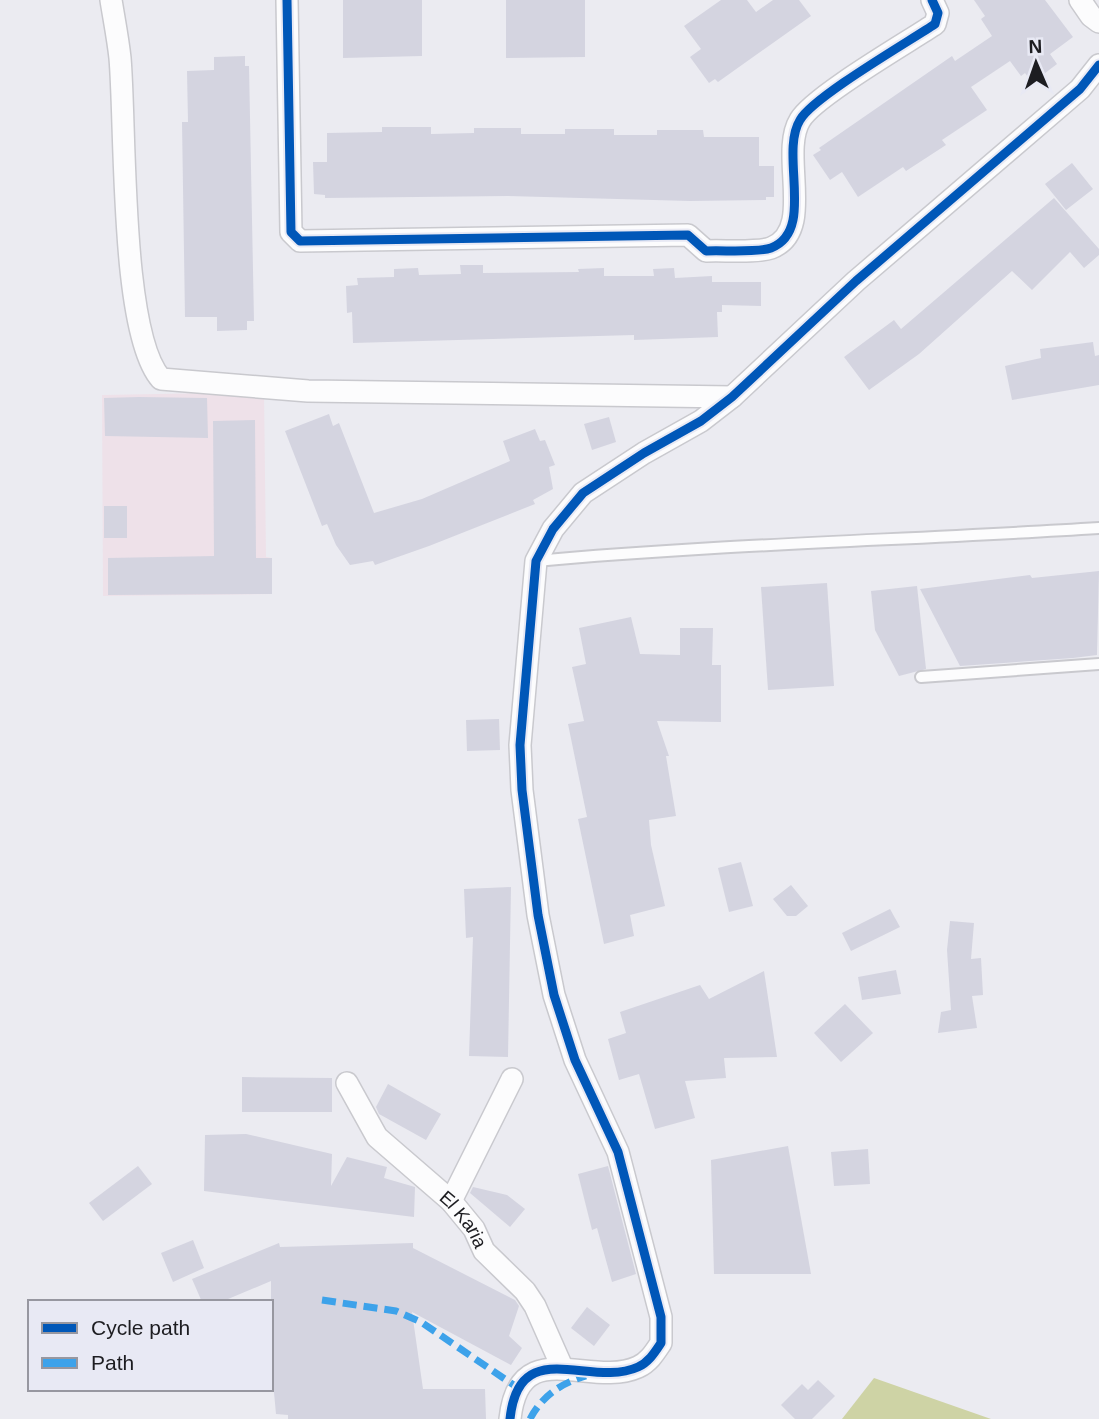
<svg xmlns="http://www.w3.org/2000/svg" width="1099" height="1419" font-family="Helvetica,sans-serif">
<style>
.education{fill:#eee1e9}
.forest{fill:#ced3a5}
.building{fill:#d4d4e0}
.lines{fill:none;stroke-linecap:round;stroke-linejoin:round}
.service-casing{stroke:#c9c9ce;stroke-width:14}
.minor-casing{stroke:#c9c9ce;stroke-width:24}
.service{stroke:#fcfcfd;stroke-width:10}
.minor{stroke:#fcfcfd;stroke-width:21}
.quiet{stroke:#3da2ea;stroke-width:7;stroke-dasharray:14 7;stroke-linecap:butt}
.cycleway-casing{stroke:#e8e9f4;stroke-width:13}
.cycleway{stroke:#0057b8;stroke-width:9}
.labels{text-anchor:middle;stroke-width:5;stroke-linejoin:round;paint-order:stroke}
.street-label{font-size:19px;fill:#1d1d21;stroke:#e8e9f4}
</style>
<rect width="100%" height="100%" fill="#ebebf1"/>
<path class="education" d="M264,392L266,557L272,558V594L103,596L102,395Z"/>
<path class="forest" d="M874,1378L991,1419H842Z"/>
<g class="building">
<path d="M343,0H422V56L343,58Z"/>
<path d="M506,0H585V57L506,58Z"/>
<path d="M721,0H747L756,12L773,0H799L811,16L718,82L715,79L709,83L690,57L701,49L684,26Z"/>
<path d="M974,0H1045L1073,37L1050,54L1057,64L1032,83L1025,73L1021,76L1010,61L971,87L987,110L942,140L946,145L906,171L903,167L858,197L842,172L830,180L813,155L821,150L819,148L952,56L955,61L992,36L981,19L985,16Z"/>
<path d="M245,56V66H249L254,321H247V330L217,331V317H185L182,122H188L187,71L214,70V57Z"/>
<path d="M382,127H431V134L474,133V128H521V134H565V129H614V135H657V130H703L704,137H759V166H774V197H766V200L690,201L508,196L325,198V195L314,194L313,162H327V133L382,132Z"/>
<path d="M1072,163L1093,189L1066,210L1045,184Z"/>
<path d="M1054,198L1099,249V255L1084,268L1070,252L1032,290L1012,271L919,354L869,390L844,357L894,320L901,329Z"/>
<path d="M460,265H483V273L579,272L578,269L604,268V276H654L653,269L674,268L675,278L712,276V282H761V306L722,305V312H717L718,337L634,340V335L353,343L352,312L347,313L346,286L358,285L357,278L394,277V269L418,268L419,275L461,274Z"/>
<path d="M1093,342L1095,356L1099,355V385L1012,400L1005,366L1041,358L1040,349Z"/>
<path d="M139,397L207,398L208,438L105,436L104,398Z"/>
<path d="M329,414L333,426L339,423L374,513L422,499L510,461L503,441L535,429L540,441L545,440L555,465L549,467L553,489L533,500L535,504L429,546L375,565L373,561L350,565L336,545L327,524L322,526L285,431Z"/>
<path d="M609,417L616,442L592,450L584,424Z"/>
<path d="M255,420L256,558H272V594L108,595V558L214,556L213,421Z"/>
<rect x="104" y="506" width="23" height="32"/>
<path d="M1099,571L1097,655L1073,658L960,666L920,589L1030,575L1032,578Z"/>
<path d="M827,583L834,686L768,690L761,587Z"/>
<path d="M917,586L926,669L899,676L875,630L871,591Z"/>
<path d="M631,617L640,654L680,655V628H713L712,665H721V722L657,721L669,756H666L676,816L649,820L651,845L665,906L630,915L634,936L604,944L578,819L587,817L568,724L584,721L572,667L586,664L579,628Z"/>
<path d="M499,719L500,750L467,751L466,720Z"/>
<path d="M741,862L753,906L729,912L718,868Z"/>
<path d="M791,885L808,906L796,916H787L773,899Z"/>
<path d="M511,887L508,1057L469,1056L473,937L466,938L464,889Z"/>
<path d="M890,909L900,927L851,951L842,933Z"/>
<path d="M950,921L974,923L971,959L981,958L983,995L972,996L977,1028L938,1033L941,1012L951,1010L947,950Z"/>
<path d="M896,970L901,994L862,1000L858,977Z"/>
<path d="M764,971L777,1057L724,1058L726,1078L685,1081L695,1118L655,1129L639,1074L619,1080L608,1039L626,1033L620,1012L700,985L709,999Z"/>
<path d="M845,1004L873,1033L841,1062L814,1033Z"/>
<path d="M242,1077L332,1078V1112H242Z"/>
<path d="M388,1084L441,1114L426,1140L379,1114L376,1107Z"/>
<path d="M246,1134L332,1154L331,1186L347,1157L387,1167L384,1178L415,1187L414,1217L204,1191L205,1135Z"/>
<path d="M788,1146L811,1274H714L711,1160Z"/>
<path d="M868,1149L870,1184L834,1186L831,1152Z"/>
<path d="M138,1166L152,1184L103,1221L89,1203Z"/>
<path d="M608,1166L636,1274L612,1282L597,1228L592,1230L578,1174Z"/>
<path d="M473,1187L507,1195L525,1209L510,1227L470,1193Z"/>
<path d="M193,1240L204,1268L173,1282L161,1253Z"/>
<path d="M279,1243L280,1247L413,1243V1248L515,1300L519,1306L509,1336L522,1348L511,1365L412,1312L423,1389H485L486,1419H288V1415L276,1414L271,1360V1281L221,1302H202L192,1279Z"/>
<path d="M587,1307L610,1325L594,1346L571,1328Z"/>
<path d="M818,1380L835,1396L812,1419H795L781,1405L802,1384L808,1390Z"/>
</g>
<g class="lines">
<defs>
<g id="service">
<path d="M536,561C723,544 911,540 1099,528"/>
<path d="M921,677L1099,664"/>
</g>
<g id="minor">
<path d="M111,0C114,19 118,39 120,58C126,127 120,333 161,379L308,391L732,397"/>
<path d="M287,0L291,232L300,241L688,235L706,251C722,250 757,253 771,248C816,231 779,154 800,120C813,97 908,42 935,24L938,13L932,0"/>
<path d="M1080,0L1091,16L1099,22"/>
<path id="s1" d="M347,1083L377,1137L451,1201L474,1229L484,1251L525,1291L535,1306L562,1367"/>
<path d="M451,1201L512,1079"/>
<path d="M510,1419C519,1333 590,1389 638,1367C649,1362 655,1352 661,1343V1317L618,1152L575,1060L554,995L538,915L522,790L520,745L536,561L553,529L583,493L644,453L701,421L732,397L856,281L1080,89L1099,65"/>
</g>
</defs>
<use href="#service" class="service-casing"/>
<use href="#minor" class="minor-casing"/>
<use href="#service" class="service"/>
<use href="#minor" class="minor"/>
<g class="quiet">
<path d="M322,1300L396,1311L421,1322L518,1388"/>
<path d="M530,1419C542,1396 561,1383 586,1376"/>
</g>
<defs>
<g id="cycleway">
<path d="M287,0L291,232L300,241L688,235L706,251C722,250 757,253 771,248C816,231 779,154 800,120C813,97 908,42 935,24L938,13L932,0"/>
<path d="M510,1419C519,1333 590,1389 638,1367C649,1362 655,1352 661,1343V1317L618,1152L575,1060L554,995L538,915L522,790L520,745L536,561L553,529L583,493L644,453L701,421L732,397L856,281L1080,89L1099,65"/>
</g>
</defs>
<use href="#cycleway" class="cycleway-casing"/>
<use href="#cycleway" class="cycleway"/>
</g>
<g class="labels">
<g class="street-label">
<text dy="7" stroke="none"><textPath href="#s1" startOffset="182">El Karia</textPath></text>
</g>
</g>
<rect x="28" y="1300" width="245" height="91" fill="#e8e9f4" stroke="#9797a0" stroke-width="2"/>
<rect x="42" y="1323" width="35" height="10" fill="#0057b8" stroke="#9797a0" stroke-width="2"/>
<text x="91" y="1335" font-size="21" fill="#1d1d21">Cycle path</text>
<rect x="42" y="1358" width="35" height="10" fill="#3da2ea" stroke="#9797a0" stroke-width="2"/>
<text x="91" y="1370" font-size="21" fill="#1d1d21">Path</text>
<g transform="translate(1036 63) rotate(358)" stroke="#e8e9f4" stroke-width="5" paint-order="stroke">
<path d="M0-5L12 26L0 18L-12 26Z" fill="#1d1d21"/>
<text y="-10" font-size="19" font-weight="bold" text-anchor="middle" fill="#1d1d21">N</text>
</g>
</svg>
